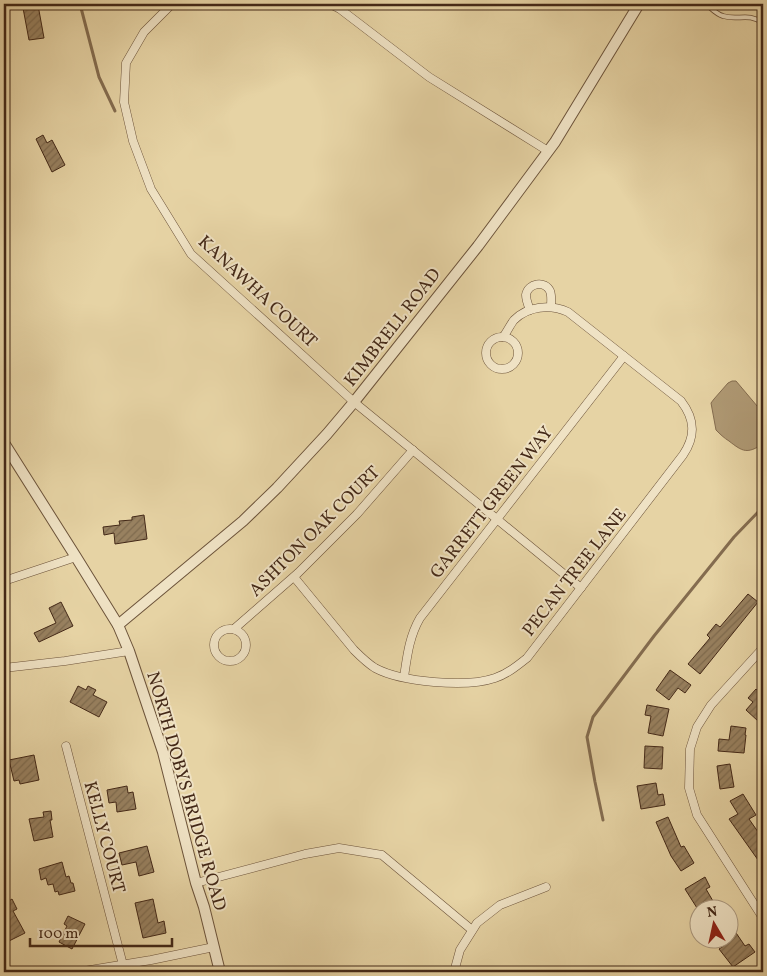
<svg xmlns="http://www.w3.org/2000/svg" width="767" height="976" font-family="Vollkorn,serif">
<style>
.water{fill:#af9974;stroke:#846c4f}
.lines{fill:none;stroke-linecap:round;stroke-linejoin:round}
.stream{stroke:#846c4f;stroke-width:3}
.building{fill:url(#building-hatch);stroke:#432817}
.service-casing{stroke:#6c533a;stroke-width:5.5}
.minor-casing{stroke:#6c533a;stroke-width:9}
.tertiary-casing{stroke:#6c533a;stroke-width:12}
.service{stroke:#efe2c4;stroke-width:4}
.minor{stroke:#efe2c4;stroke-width:8}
.tertiary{stroke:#efe2c4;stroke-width:10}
.labels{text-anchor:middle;stroke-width:4;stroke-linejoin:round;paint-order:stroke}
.street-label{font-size:18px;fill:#432817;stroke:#efe2c4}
</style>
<defs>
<pattern id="building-hatch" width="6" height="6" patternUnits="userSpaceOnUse" patternTransform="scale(1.25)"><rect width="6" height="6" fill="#988160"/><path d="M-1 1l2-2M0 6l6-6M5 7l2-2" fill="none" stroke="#7e6a4e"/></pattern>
</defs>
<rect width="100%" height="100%" fill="#e6d3a4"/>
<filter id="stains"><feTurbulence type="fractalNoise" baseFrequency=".004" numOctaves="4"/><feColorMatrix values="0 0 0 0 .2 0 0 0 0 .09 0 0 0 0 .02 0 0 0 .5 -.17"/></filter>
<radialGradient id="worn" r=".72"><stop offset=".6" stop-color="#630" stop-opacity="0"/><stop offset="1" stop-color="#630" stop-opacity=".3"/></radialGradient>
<path class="water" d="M732,381H736L763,413V444C747,454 743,452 729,441C724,438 720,434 716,430L711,403L714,399L728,383Z"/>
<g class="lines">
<g class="stream">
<path d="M80,4L99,77L115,111"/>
<path d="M603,820L595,782L587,737L593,717L654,636L734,537L763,507"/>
</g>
</g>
<g class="building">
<path d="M38,5L44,38L29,40L23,8Z"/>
<path d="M43,135L47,143L52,140L65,165L52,172L36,139Z"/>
<path d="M144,515L147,539L115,544L114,533L104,535L103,527L120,525L119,521L132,520V517Z"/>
<path d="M748,594L758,602L700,674L688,664L710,638L707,635L716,624L720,627Z"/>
<path d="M61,602L73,626L39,642L34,633L56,623L49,608Z"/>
<path d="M670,670L691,685L685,693L678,688L669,700L656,690Z"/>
<path d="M78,686L86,690L88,686L96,690L93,695L107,702L99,717L70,702Z"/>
<path d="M756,689L763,695V715L758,721L746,710L753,702L748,698Z"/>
<path d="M647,705L669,709L663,736L648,733L651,716L645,715Z"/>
<path d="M731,726L746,728L745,735H746L744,753L718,751L719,739L729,740Z"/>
<path d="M645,746L663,747L662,769L644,768Z"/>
<path d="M34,755L39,780L20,784L19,780L14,781L9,760Z"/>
<path d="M730,764L734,787L720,789L717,766Z"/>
<path d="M656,783L658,795L663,794L665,805L641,809L637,786Z"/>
<path d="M127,786L128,793L133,792L136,809L117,812L116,802L109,803L107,790Z"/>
<path d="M743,794L756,815L749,819L763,839V867L729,819L738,814L730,801Z"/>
<path d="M51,811L52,820H50L53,837L34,841L29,819L44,817L43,812Z"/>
<path d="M668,817L681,847L684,846L694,863L681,871L671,856L656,822Z"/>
<path d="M147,846L154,872L139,876L136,862L122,865L119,853Z"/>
<path d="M62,862L66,877L69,876L71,883H73L75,891L59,895L58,891L55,892L53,884L48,885L46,878L41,880L39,869Z"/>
<path d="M705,877L710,887L706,889L717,908H697L685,889Z"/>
<path d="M12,899L17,909L13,911L25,933L7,942L4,935V904Z"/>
<path d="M153,899L158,923L164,921L166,933L143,938L135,903Z"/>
<path d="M68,916L85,924L72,949L59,942L67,926L64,924Z"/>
<path d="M730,924L745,946L749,944L755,952L733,967L719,949L730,942Z"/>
</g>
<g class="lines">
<defs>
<path id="service" d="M706,4C711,8 716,14 723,16C738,21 748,12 763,23"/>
<g id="minor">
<path d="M172,4L144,32L126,63L124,102L133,141L151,189L191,254L354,402L581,588"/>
<path d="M330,4L340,9L429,77L548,151"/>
<path d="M530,310C528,305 526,300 526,295C528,283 545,280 550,291C552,296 551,302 551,307"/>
<circle cx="502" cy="353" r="16"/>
<path d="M294,577L354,650C361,657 367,663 375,668C401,682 466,688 495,678C507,674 517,666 527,658L683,455C696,436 695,419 681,401L568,312C550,304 528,306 514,320C510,325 507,332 503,337"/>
<path d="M4,581L76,557"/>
<path d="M234,629L298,573L357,514L413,450"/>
<circle cx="230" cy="645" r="16"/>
<path d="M763,648L711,705L697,727L690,749L689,788L697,815L763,918"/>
<path d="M4,668L65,661L129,651"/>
<path d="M404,677C407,657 409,637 420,618L624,356"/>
<path d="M66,746L123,965"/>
<path d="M196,883L305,854L339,848L382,855L472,930"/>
<path d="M78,972L151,960L214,947"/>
<path d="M454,972L460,950L477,923L500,905L546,887"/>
</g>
<g id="tertiary">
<path d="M4,443L76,557L118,625L129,651L163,752L196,883L204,907L220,972"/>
<path d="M118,625L243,521L277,488L327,434L354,402L478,246L555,142L639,4"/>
</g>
</defs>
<use href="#service" class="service-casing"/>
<use href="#minor" class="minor-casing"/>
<use href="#tertiary" class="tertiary-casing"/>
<use href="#service" class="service"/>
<use href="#minor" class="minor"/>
<use href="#tertiary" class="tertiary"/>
</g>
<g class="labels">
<g class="street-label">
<text transform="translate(258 291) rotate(43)" y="6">KANAWHA COURT</text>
<text transform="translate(392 327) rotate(-52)" y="6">KIMBRELL ROAD</text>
<text transform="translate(491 502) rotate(-52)" y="6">GARRETT GREEN WAY</text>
<text transform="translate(314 531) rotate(-45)" y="6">ASHTON OAK COURT</text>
<text transform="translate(574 572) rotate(-52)" y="6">PECAN TREE LANE</text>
<text transform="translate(187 791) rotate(74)" y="6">NORTH DOBYS BRIDGE ROAD</text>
<text transform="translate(105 837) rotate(75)" y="6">KELLY COURT</text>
</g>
</g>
<rect width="767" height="976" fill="none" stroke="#e6d3a4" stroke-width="20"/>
<rect x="5" y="5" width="757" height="966" fill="none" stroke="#432817" stroke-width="2.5"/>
<rect x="10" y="10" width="747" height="956" fill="none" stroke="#432817"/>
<g transform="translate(714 924) rotate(351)"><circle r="24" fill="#efe2c4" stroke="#aa987f"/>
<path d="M0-4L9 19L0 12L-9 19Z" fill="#8f2418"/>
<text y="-8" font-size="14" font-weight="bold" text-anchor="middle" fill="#432817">N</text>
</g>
<path d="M30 938v8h142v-8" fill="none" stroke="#432817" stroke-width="2.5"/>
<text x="38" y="938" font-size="15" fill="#432817" stroke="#efe2c4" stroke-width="4" paint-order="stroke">100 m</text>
<rect width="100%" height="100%" filter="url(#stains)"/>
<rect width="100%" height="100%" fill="url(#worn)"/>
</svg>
